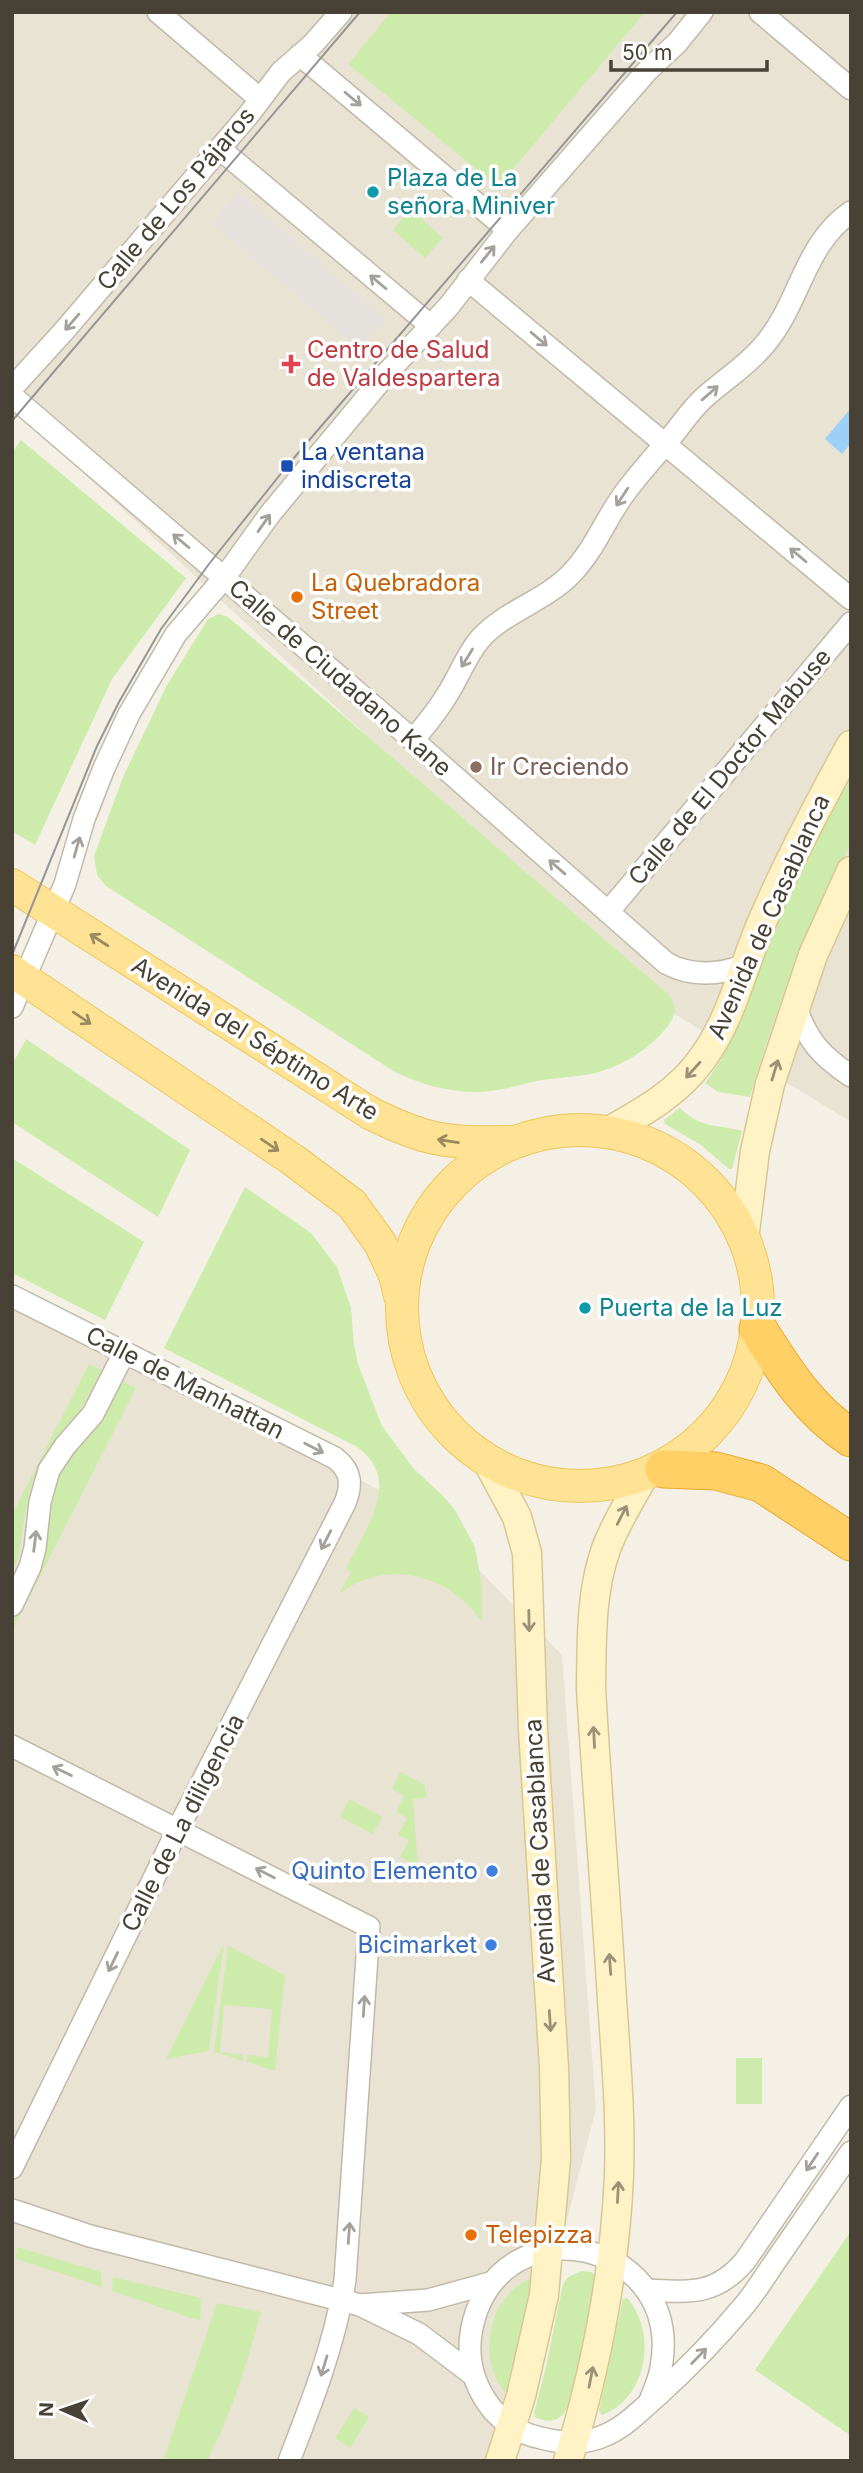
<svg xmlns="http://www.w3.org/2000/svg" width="863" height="2473" font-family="Inter,sans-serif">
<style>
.residential{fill:#e9e3d4}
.green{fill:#cdecab}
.parking{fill:#e5e2de}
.water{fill:#9dd0f6}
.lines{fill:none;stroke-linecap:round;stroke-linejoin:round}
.street-casing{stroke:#c1b9a8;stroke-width:24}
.secondary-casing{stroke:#d8c792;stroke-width:31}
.primary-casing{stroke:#edc55b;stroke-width:34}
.highway-casing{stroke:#eaa82a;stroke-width:39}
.street{stroke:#fff;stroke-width:21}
.secondary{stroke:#fff2c5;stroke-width:28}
.primary{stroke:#ffe394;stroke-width:32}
.highway{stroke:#ffd066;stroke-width:37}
.tram{stroke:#969696;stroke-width:2}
.oneway{stroke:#a4a09a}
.oneway2{stroke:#9a8a60}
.oneway3{stroke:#9a9176}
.culture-dot{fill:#0f9aa8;stroke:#fff;stroke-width:2.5}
.health-dot{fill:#e0444e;stroke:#fff;stroke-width:2.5}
.transit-dot{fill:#1a4fb4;stroke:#fff;stroke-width:2.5}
.food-dot{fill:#e8710a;stroke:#fff;stroke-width:2.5}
.education-dot{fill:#8d6e63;stroke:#fff;stroke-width:2.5}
.shop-dot{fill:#3f7fe0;stroke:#fff;stroke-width:2.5}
.labels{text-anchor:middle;stroke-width:7;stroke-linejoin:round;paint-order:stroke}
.culture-label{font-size:24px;fill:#0d838f;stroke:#fff;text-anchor:start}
.street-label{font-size:24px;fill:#484135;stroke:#fff}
.health-label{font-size:24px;fill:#be3a42;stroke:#fff;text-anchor:start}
.transit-label{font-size:24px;fill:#164399;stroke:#fff;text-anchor:start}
.food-label{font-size:24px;fill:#c56008;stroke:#fff;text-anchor:start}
.education-label{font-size:24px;fill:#785e54;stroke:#fff;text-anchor:start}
.shop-label{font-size:24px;fill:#366cbe;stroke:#fff;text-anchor:end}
</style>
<rect width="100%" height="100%" fill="#f4f0e6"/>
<g class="residential">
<path d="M12,12H851V1122L650,999L12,406Z"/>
<path d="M12,1291L425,1515L562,1655L596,2109L504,2461H12Z"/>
</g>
<g class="green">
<path d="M391,12H645L498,187L348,64Z"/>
<path d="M410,209L443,238L425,258L393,230Z"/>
<path d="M21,440L186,578L112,679L35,845L12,831V453Z"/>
<path d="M219,614L228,617L668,994C678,1006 676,1015 667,1027C647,1052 616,1070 585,1075C571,1077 556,1078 542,1080C521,1084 500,1092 478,1092C449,1092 422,1085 395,1072L106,886L97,875L94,856L123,777L167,685L208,619Z"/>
<path d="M851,779V843L826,893L795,963L767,1040L750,1097L718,1092L705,1083C738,1040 751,988 772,938C794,883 821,830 851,779Z"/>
<path d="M26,1039L190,1150L158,1217L12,1122V1065Z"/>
<path d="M680,1108C701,1129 717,1124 742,1131L732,1169H729L701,1145L665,1124L664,1120Z"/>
<path d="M12,1158L144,1242L105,1320L12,1273Z"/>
<path d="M245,1187L311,1233L337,1267L351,1308L354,1345L358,1364L382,1426L413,1468L443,1496L455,1510L475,1547L482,1586V1622C450,1575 387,1557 339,1594L351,1572L346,1568C365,1529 404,1481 357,1447L164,1348Z"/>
<path d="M89,1364L102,1370C95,1383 89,1396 81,1408C65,1431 46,1448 35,1475C22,1507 25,1543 12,1575V1515Z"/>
<path d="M122,1381L136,1388L12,1631C12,1613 30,1595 36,1578C47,1546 45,1511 58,1479C67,1459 82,1444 96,1427C107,1413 114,1397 122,1381Z"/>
<path d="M400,1772L425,1785L426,1798L413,1799L418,1866L400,1857L409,1840L398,1835L407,1818L396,1812L404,1796L392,1789Z"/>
<path d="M349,1799L382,1817L373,1834L340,1817Z"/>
<path d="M224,1943L209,2051L166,2059Z"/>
<path d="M228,1946L285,1975L275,2071L247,2062V2055L268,2057L272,2009L224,2005L220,2052L243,2055V2061L214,2052Z"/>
<rect x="736" y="2058" width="26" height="46"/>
<path d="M851,2231V2436L755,2370Z"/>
<path d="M17,2247L101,2272L102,2287L16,2259Z"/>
<path d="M582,2271L591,2272L595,2275C592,2300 577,2397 564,2413C556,2423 545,2422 535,2417L534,2414L546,2367L563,2284L568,2277Z"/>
<path d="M113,2277L201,2298L200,2321L112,2291Z"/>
<path d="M529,2279L531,2281L524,2324L508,2390L504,2391C477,2358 488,2297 529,2279Z"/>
<path d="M627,2298C658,2333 647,2398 602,2415L599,2411L623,2299Z"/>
<path d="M217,2303L261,2312C247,2363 232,2413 207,2461H163Z"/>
<path d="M354,2408L369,2417L350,2448L335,2438Z"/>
</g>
<path class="parking" d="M238,192L386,319L359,349L212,223Z"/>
<path class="water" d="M851,408V443L842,454L825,439Z"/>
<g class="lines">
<defs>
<g id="street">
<path d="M158,12L260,99"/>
<path d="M760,12L851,89"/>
<path d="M300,55L508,230"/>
<path d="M220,149L431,326"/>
<path d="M468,280L851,599"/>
<path d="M12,388L64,331L250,113L281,72L313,44L341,12"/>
<path d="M12,396L413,740L666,963C691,977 720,975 745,965"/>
<path d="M413,740C424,727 436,713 445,698C458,679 465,657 480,639C505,611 545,601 571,574C597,547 607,514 630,486C643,469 657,454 671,437C682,424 692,408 705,397C725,379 748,365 765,344C800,303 804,244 851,212"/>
<path d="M608,912L851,623"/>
<path d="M12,1007L65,884L84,819L104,768L129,714L176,634L224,578L270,514L387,373L449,306L508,230L647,71L677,43L702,12"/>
<path d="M796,1008C808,1041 821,1056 851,1076"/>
<path d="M12,1296L335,1458C352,1471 352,1485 345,1503L178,1829L12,2168"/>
<path d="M12,1605L30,1567L35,1548L40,1502L49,1470L65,1446L93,1414L124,1353"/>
<path d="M12,1746L369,1927L345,2280C335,2343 312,2402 289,2461"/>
<path d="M12,2210L90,2236L360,2305L419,2334L472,2374"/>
<path d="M648,2290C689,2292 715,2296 745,2261L851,2106"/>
<path d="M360,2305L428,2300L490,2283"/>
<path d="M649,2403C654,2391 659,2380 661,2368C684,2245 517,2204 477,2310C464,2346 469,2380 492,2409C506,2425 521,2434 541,2438C564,2444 586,2445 608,2434C627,2425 642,2409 658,2395C688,2368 716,2339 742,2308C756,2292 767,2273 779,2256C803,2221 827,2187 851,2152"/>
</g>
<g id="secondary">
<path d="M609,1131C643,1112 679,1092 702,1059C732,1019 742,968 762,922C788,861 819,803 851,745"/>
<path d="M744,1239L755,1151L770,1084L813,955L851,871"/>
<path d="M486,1459L517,1517L527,1553L533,1729L554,2068L556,2159L544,2295L521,2396L500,2461"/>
<path d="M568,2461C596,2368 615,2272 619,2175C621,2117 616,2058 612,2000C606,1896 597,1792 591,1688C592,1642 590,1594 606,1549C615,1524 630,1501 643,1477"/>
</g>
<g id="primary">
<path d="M12,885L370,1113C424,1140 447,1144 508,1142"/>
<path d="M12,971L293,1160L352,1204L380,1243L395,1275L400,1296"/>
<circle cx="580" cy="1308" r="178"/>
</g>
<g id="highway">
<path d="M758,1329C785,1372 808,1409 851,1438"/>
<path d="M664,1469L716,1471L761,1483L851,1542"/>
</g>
</defs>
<use href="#street" class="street-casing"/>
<use href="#secondary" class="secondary-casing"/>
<use href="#primary" class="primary-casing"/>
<use href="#highway" class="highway-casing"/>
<use href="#street" class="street"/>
<use href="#secondary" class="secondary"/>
<use href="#primary" class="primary"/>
<use href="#highway" class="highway"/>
<g class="tram">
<path d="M12,421L360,12"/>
<path d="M12,955L97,746L119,702L161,629L209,564L287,466L677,12"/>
</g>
</g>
<defs><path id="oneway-shaft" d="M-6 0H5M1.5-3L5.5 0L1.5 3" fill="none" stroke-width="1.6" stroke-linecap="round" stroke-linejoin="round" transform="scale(1.75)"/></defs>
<g class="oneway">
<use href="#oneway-shaft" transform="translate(353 99) rotate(40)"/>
<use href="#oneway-shaft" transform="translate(488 254) rotate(-51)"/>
<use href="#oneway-shaft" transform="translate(378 282) rotate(-140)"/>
<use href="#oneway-shaft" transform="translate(72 322) rotate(131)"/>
<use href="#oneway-shaft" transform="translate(539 339) rotate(40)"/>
<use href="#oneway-shaft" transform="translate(710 393) rotate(-41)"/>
<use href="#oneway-shaft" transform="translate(622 497) rotate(123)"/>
<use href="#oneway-shaft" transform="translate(264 523) rotate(-55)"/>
<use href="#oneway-shaft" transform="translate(181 541) rotate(-140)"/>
<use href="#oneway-shaft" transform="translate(798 555) rotate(-140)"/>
<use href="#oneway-shaft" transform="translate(467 658) rotate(122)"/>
<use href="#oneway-shaft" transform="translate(77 847) rotate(-74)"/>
<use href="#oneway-shaft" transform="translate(557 867) rotate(-139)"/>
<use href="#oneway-shaft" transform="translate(314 1448) rotate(27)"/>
<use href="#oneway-shaft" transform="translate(326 1540) rotate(117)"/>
<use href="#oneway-shaft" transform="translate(35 1541) rotate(-83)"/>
<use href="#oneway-shaft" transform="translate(62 1771) rotate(-154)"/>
<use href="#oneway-shaft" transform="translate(265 1873) rotate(-153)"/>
<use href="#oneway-shaft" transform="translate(113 1962) rotate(116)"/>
<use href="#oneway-shaft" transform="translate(364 2006) rotate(-86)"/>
<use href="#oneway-shaft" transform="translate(812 2162) rotate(124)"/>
<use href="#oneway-shaft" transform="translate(349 2233) rotate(-86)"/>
<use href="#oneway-shaft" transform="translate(699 2356) rotate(-46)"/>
<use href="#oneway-shaft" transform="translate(324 2366) rotate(107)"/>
</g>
<g class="oneway2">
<use href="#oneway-shaft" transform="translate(99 940) rotate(-147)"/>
<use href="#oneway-shaft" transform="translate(82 1018) rotate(34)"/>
<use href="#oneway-shaft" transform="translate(448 1141) rotate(-171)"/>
<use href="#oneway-shaft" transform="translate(270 1145) rotate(34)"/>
</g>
<g class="oneway3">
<use href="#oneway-shaft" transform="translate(693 1070) rotate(132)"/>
<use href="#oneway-shaft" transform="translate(775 1070) rotate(-73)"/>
<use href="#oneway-shaft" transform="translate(622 1515) rotate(-63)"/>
<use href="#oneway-shaft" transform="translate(529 1621) rotate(89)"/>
<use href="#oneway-shaft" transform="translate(594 1737) rotate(-93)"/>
<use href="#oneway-shaft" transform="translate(610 1964) rotate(-94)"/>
<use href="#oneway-shaft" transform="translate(550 2021) rotate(86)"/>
<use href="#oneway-shaft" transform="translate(618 2192) rotate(-87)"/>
<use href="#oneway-shaft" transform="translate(591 2377) rotate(-79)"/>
</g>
<g class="culture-dot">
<circle cx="373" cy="192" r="7"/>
<circle cx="585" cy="1308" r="7"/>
</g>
<path class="health-dot" d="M287.5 353.5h7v7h7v7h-7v7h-7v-7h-7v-7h7z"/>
<rect class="transit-dot" x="280" y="459" width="14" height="14" rx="3.5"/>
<g class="food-dot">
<circle cx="297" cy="597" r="7"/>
<circle cx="471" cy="2235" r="7"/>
</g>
<circle class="education-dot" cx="476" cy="767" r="7"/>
<g class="shop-dot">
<circle cx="492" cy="1871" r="7"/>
<circle cx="491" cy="1945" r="7"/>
</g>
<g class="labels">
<g class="culture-label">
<text x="387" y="186">Plaza de La<tspan x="387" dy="28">señora Miniver</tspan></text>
<text x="599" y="1316">Puerta de la Luz</text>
</g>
<g class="street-label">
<text transform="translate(176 199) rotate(-50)" y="8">Calle de Los Pájaros</text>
<text transform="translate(340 678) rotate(41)" y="8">Calle de Ciudadano Kane</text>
<text transform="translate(730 767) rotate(-50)" y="8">Calle de El Doctor Mabuse</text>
<text transform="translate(769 917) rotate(-66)" y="8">Avenida de Casablanca</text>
<text transform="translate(255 1039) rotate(32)" y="8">Avenida del Séptimo Arte</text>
<text transform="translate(185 1383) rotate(27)" y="8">Calle de Manhattan</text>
<text transform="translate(183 1823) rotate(-63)" y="8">Calle de La diligencia</text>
<text transform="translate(540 1851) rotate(-93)" y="8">Avenida de Casablanca</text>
</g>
<g class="health-label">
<text x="307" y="358">Centro de Salud<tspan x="307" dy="28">de Valdespartera</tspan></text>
</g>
<g class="transit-label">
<text x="301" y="460">La ventana<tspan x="301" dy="28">indiscreta</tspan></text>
</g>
<g class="food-label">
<text x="311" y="591">La Quebradora<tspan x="311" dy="28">Street</tspan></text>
<text x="485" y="2243">Telepizza</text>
</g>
<g class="education-label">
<text x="490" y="775">Ir Creciendo</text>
</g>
<g class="shop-label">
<text x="478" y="1879">Quinto Elemento</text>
<text x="477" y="1953">Bicimarket</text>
</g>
</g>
<rect width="863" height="2473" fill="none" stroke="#484135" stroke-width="28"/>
<g transform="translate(63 2410) rotate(272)" stroke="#ffffff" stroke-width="5" paint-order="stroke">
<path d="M0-5L12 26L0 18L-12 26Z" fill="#484135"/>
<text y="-10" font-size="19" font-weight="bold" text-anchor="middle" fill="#484135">N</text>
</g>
<path d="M611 60v10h156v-10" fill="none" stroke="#484135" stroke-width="3.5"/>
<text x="622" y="60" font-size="21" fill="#484135" stroke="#ffffff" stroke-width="5" paint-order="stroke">50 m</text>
</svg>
